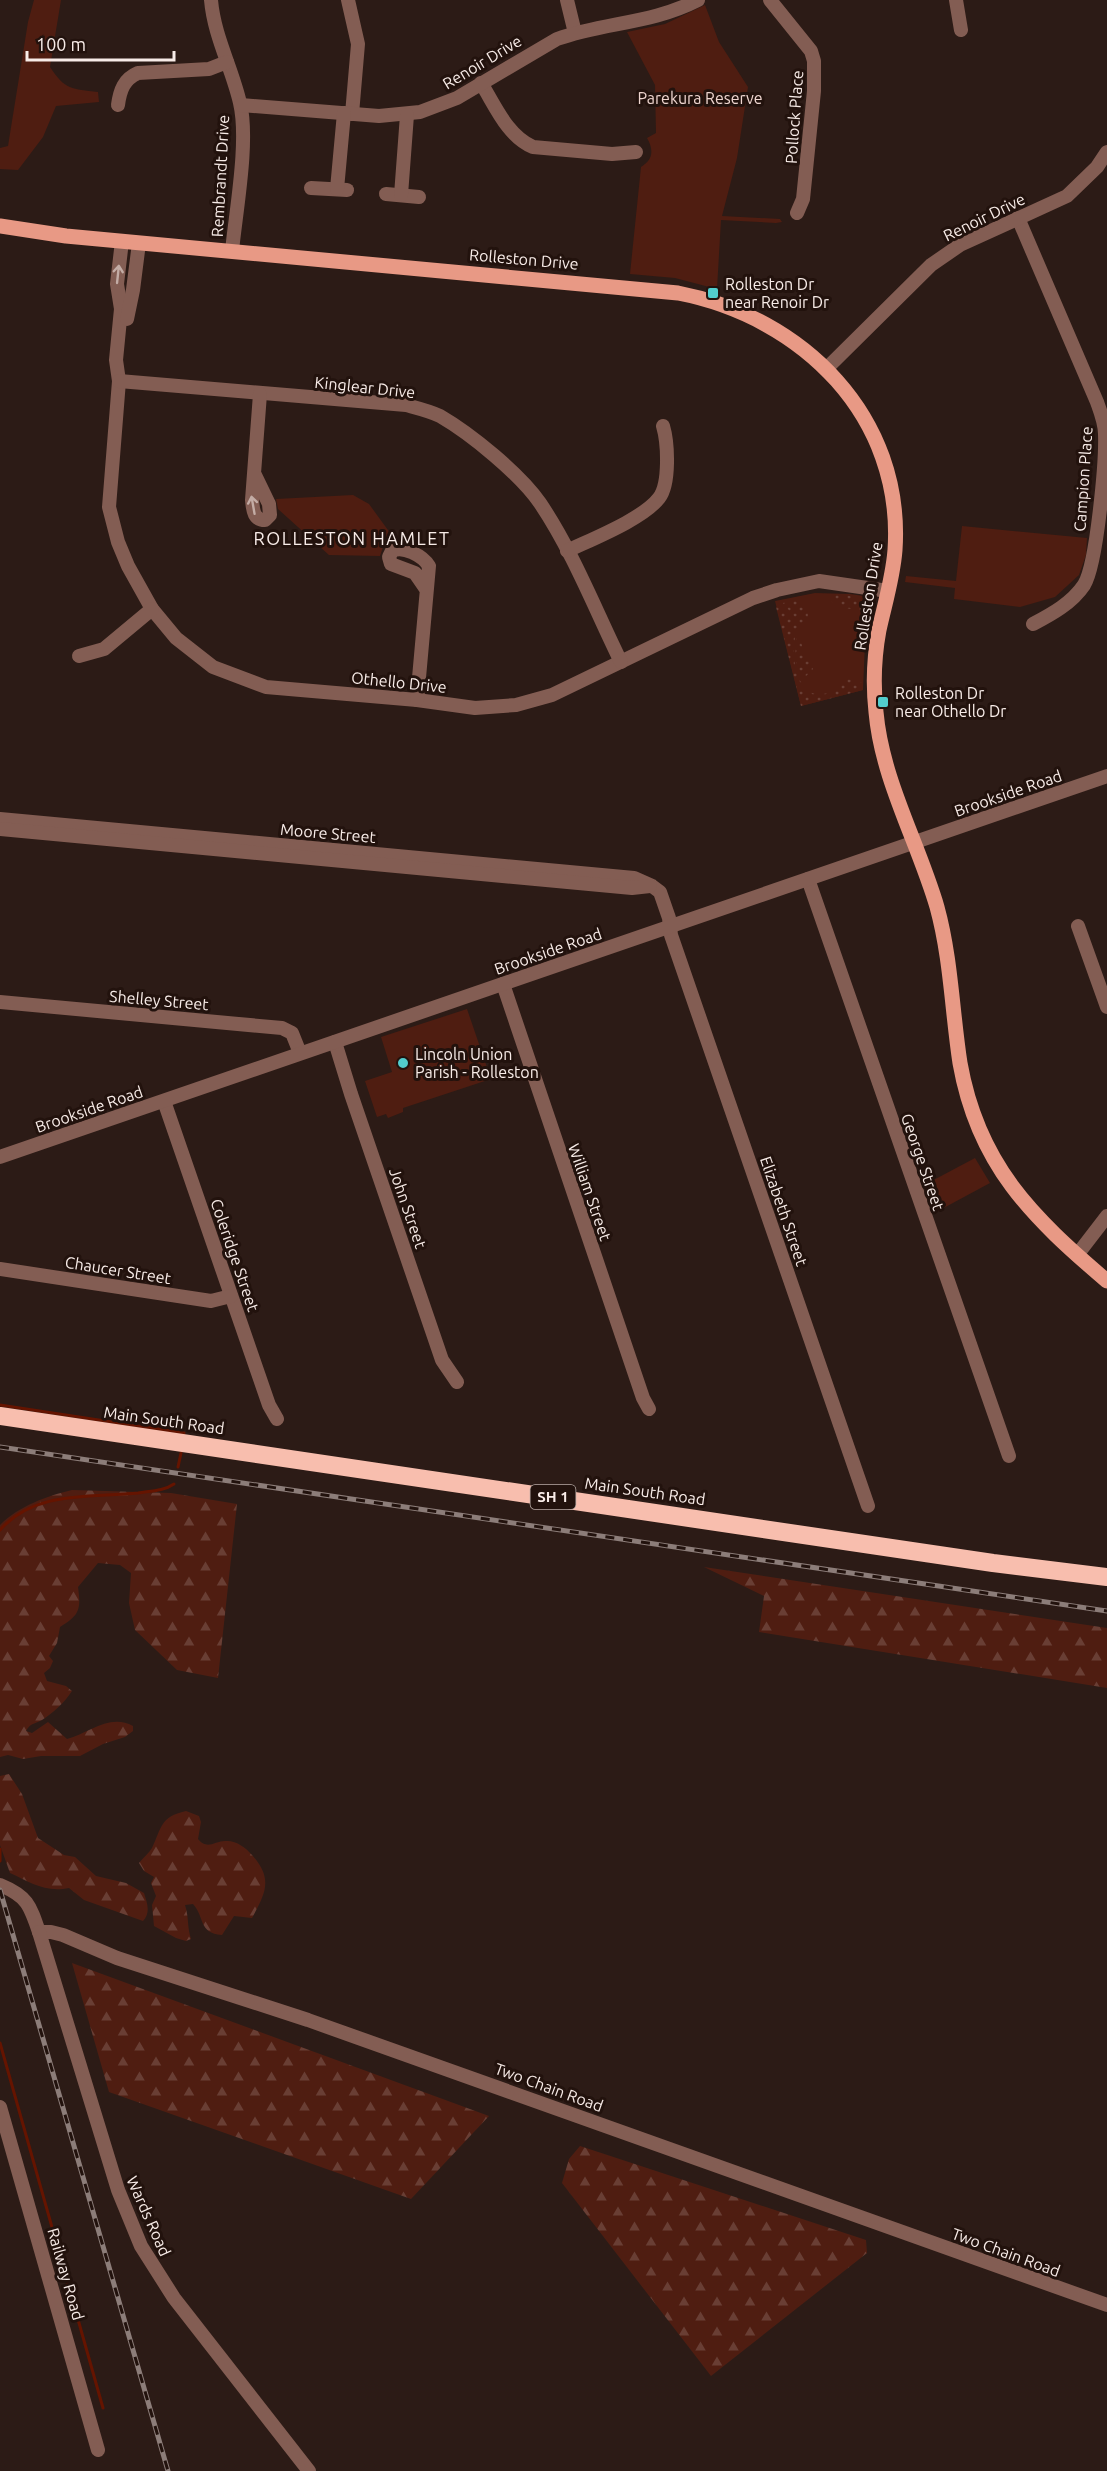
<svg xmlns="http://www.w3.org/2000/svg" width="1107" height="2471" font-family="Ubuntu,sans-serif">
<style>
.forest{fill:url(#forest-firs)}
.park{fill:#4f1d11}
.garden{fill:url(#garden-dots)}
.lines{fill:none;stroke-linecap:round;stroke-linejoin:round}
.stream{stroke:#651400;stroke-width:3}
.minor{stroke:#835d53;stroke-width:14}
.major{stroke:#e89985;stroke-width:15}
.highway{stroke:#f8beae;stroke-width:18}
.rail-casing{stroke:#8c7d79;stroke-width:5}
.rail{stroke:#22120d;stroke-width:3;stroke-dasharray:9;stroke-linecap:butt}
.oneway{stroke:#c3aca5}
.poi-dot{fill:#52cdcd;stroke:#22120d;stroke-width:2}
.labels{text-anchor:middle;stroke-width:6;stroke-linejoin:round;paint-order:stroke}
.shield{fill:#22120d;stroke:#b8aba6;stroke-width:1.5}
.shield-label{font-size:15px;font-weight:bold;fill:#f8ece8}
.street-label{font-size:16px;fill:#f8ece8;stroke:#22120d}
.park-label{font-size:16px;fill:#eed5cf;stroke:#22120d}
.poi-label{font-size:16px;fill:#f8ece8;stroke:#22120d;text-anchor:start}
.neighbourhood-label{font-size:18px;letter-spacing:1.5px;fill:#f8ece8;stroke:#22120d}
</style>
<defs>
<pattern id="forest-firs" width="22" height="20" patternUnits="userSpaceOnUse" patternTransform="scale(1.5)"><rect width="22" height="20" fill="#4f1d11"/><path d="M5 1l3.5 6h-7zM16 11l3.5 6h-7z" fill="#693e34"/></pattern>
<pattern id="garden-dots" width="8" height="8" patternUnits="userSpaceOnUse" patternTransform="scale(1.5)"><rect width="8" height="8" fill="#4f1d11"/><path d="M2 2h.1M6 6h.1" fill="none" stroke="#693e34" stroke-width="1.8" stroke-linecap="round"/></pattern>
</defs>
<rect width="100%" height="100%" fill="#2c1b16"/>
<g class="forest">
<path d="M72,1490L171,1493L237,1504L218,1678L177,1670L135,1630L129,1603L131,1573L120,1565L98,1563L78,1587C81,1609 80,1615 60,1627L57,1643L49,1656L53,1661L50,1668L44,1673L47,1681L66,1686L72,1691C65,1702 53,1713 42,1720C35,1724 30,1723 26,1731L32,1733L48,1722L67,1739C89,1733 110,1713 133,1726V1731L125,1737L103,1744L80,1756H41L23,1759L8,1755L0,1757V1525C19,1506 47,1496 72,1490Z"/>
<path d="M704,1567L1107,1628V1688L759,1632L764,1596Z"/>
<path d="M9,1774L22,1794L38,1838L64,1855L75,1857L96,1876L126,1883L144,1893C147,1903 151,1912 143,1921L84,1900L69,1888C45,1893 30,1882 10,1873L0,1845V1776Z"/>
<path d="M186,1811L199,1816L201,1822L198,1839C208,1851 215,1840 227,1841C237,1841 246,1848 252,1855C273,1879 266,1892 252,1918L234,1916L222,1935C198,1933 205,1917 193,1904L185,1905C189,1917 187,1927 191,1939L186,1941L176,1938L154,1926L152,1905L156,1896L151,1883L154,1877L144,1871L139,1863C143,1858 149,1853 152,1848C162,1827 160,1817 186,1811Z"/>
<path d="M72,1963L489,2116L411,2199L109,2092Z"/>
<path d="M580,2146L866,2240L867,2253L711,2376L562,2183L569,2159Z"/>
</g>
<g class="park">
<path d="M34,0H61L50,67C65,90 72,89 98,92L99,102L56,106L43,137L18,170L0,169V148L8,146L28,22Z"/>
<path d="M705,5L719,42L748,87L737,158L722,216L780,219L782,222L776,223L721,220L717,289L675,278L630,274L641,167C653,160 654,150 647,138L656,133L655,85L627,32L665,24Z"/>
<path d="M353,495L369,504L393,537L384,544L380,556L329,555L278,509L276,499Z"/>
<path d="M962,526L1087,538L1086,555L1079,575L1055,597L1020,607L954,599L955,588L905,582L906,576L956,581Z"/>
<path d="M815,593L850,594L871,597L874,605L865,642L863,690L801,706L775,601Z"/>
<path d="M467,1009L491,1079L403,1108V1112L388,1118L386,1114L377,1117L365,1081L392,1072L381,1037Z"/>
<path d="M975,1158L990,1183L938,1211L928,1183Z"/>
</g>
<g class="garden">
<path d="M843,594L869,602L870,604L863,624L860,622V611L837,606L828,598V595Z"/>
<path d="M794,600C808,604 812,616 803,627L783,603Z"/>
<path d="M781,605L791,614L798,625C785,663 803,723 848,679L863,683V690L801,706L776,607Z"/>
<path d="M797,635L800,639L804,652L811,658L809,662L813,669L804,678L800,677L795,657Z"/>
</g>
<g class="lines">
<g class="stream">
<path d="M0,1405L184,1433"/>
<path d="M178,1467L181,1453"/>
<path d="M0,1530C35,1490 91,1498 138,1493C150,1491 164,1491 174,1484"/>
<path d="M0,1849V1861"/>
<path d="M0,2043L103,2408"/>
</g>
<g class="minor">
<path d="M211,0C214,36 232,68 240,103C249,141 236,210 232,251"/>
<path d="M348,0L358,44L352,114"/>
<path d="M567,0L575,33"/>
<path d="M770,0L811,51L814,61V91L803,199L797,213"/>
<path d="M956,0L961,30"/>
<path d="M481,83C495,105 507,136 533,147L612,154L636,152"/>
<path d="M118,105C120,90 124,79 138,73L209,69L227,62"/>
<path d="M241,105L379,116L420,112L457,98L557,39C605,22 651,24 698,0"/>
<path d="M311,188L347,190"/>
<path d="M337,189L344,113"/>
<path d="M386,194L419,197"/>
<path d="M401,195L407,115"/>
<path d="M1018,218L1097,402C1101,413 1105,423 1105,434C1106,460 1097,564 1084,585C1072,603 1052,614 1033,624"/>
<path d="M122,241L117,284L121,309L116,360L119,381L109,507L118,542L128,566L152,609L176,638L213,667L266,687L417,700L475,708L516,705L552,695L753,598L777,590L819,581L888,591"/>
<path d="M127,319L133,290L139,243"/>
<path d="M827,368L931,265L960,245L1067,196L1097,167L1107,152"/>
<path d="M119,381L406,405C417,408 430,411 440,416C471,434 520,474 540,503C573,552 595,609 621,662"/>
<path d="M255,475L269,504L270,515L265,520C253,520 253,509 252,500L260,394"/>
<path d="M567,551C592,539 643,519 659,498C670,484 668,443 663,426"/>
<path d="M79,656L104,649L152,609"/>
<path d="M417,700L429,566C423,556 403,545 392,551L389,557L391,564L415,573L426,589"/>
<path d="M0,819L634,878L652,886L660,892L669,918L671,935L868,1506"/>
<path d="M0,829L632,888L650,886"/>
<path d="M808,879L1009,1456"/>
<path d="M1078,926L1107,1007"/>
<path d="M503,984L643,1398L649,1409"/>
<path d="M0,1002L282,1028L292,1033L300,1053"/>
<path d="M335,1042L351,1094L442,1360L457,1382"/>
<path d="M164,1101L269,1405L277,1419"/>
<path d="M0,1157L1107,776"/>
<path d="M1077,1255L1107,1216"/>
<path d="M0,1269L211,1301L231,1296"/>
<path d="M0,1885C27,1896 30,1905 39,1932H51L63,1935L117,1958L308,2020L1107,2305"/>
<path d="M39,1932L118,2190L141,2246L174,2298L309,2471"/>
<path d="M0,2107L98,2450"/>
</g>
<path class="major" d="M0,226L66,236L678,293C803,317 904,417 895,550C893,577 885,603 879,630C874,657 873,685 876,712C882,780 918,842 937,907C951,958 952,1011 960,1063C978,1165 1032,1217 1107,1281"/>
<path class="highway" d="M0,1416L993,1563L1107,1577"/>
<defs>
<g id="rail">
<path d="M0,1447L1107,1611"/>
<path d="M0,1890L168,2471"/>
</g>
</defs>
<use href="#rail" class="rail-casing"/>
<use href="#rail" class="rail"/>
</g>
<defs><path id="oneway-shaft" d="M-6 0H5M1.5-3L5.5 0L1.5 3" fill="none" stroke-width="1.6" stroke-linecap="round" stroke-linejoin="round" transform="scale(1.5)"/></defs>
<g class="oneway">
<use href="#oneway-shaft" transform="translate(118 274) rotate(-84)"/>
<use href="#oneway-shaft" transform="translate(253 505) rotate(-100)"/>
</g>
<g class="poi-dot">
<rect x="707" y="287" width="12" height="12" rx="3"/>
<rect x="877" y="696" width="12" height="12" rx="3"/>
<circle cx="403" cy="1063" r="6"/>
</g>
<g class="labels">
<rect class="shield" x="530.5" y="1485" width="45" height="24" rx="4.5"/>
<g class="shield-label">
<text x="553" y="1502">SH 1</text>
</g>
<g class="street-label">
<text transform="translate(482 62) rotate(-31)" y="6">Renoir Drive</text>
<text transform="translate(794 117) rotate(-86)" y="6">Pollock Place</text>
<text transform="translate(220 176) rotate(-87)" y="6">Rembrandt Drive</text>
<text transform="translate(984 217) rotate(-26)" y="6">Renoir Drive</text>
<text transform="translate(524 259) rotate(5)" y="6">Rolleston Drive</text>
<text transform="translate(365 387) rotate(6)" y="6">Kinglear Drive</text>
<text transform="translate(1083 479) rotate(-86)" y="6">Campion Place</text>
<text transform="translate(868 596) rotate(-81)" y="6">Rolleston Drive</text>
<text transform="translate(399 682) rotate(6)" y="6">Othello Drive</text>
<text transform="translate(1008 793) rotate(-19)" y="6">Brookside Road</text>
<text transform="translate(328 833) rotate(5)" y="6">Moore Street</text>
<text transform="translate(548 951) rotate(-19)" y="6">Brookside Road</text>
<text transform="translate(159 1000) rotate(5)" y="6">Shelley Street</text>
<text transform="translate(89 1109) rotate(-19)" y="6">Brookside Road</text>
<text transform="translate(923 1162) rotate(71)" y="6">George Street</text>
<text transform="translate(590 1192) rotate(71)" y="6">William Street</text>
<text transform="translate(408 1208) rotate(71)" y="6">John Street</text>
<text transform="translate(784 1211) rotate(71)" y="6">Elizabeth Street</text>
<text transform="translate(235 1255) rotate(71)" y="6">Coleridge Street</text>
<text transform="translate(118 1270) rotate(9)" y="6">Chaucer Street</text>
<text transform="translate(164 1420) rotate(8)" y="6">Main South Road</text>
<text transform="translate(645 1491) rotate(8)" y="6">Main South Road</text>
<text transform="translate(549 2087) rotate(20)" y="6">Two Chain Road</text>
<text transform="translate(149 2216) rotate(66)" y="6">Wards Road</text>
<text transform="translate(1006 2252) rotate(20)" y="6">Two Chain Road</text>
<text transform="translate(66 2274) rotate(74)" y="6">Railway Road</text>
</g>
<g class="park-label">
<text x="700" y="104">Parekura Reserve</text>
</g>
<g class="poi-label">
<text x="725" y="290">Rolleston Dr<tspan x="725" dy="18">near Renoir Dr</tspan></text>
<text x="895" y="699">Rolleston Dr<tspan x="895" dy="18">near Othello Dr</tspan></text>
<text x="415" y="1060">Lincoln Union<tspan x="415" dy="18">Parish - Rolleston</tspan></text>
</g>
<g class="neighbourhood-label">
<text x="352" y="545">ROLLESTON HAMLET</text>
</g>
</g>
<path d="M27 51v9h147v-9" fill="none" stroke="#f8ece8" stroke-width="3"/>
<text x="36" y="51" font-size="18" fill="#f8ece8" stroke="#22120d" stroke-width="4.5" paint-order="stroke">100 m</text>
</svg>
